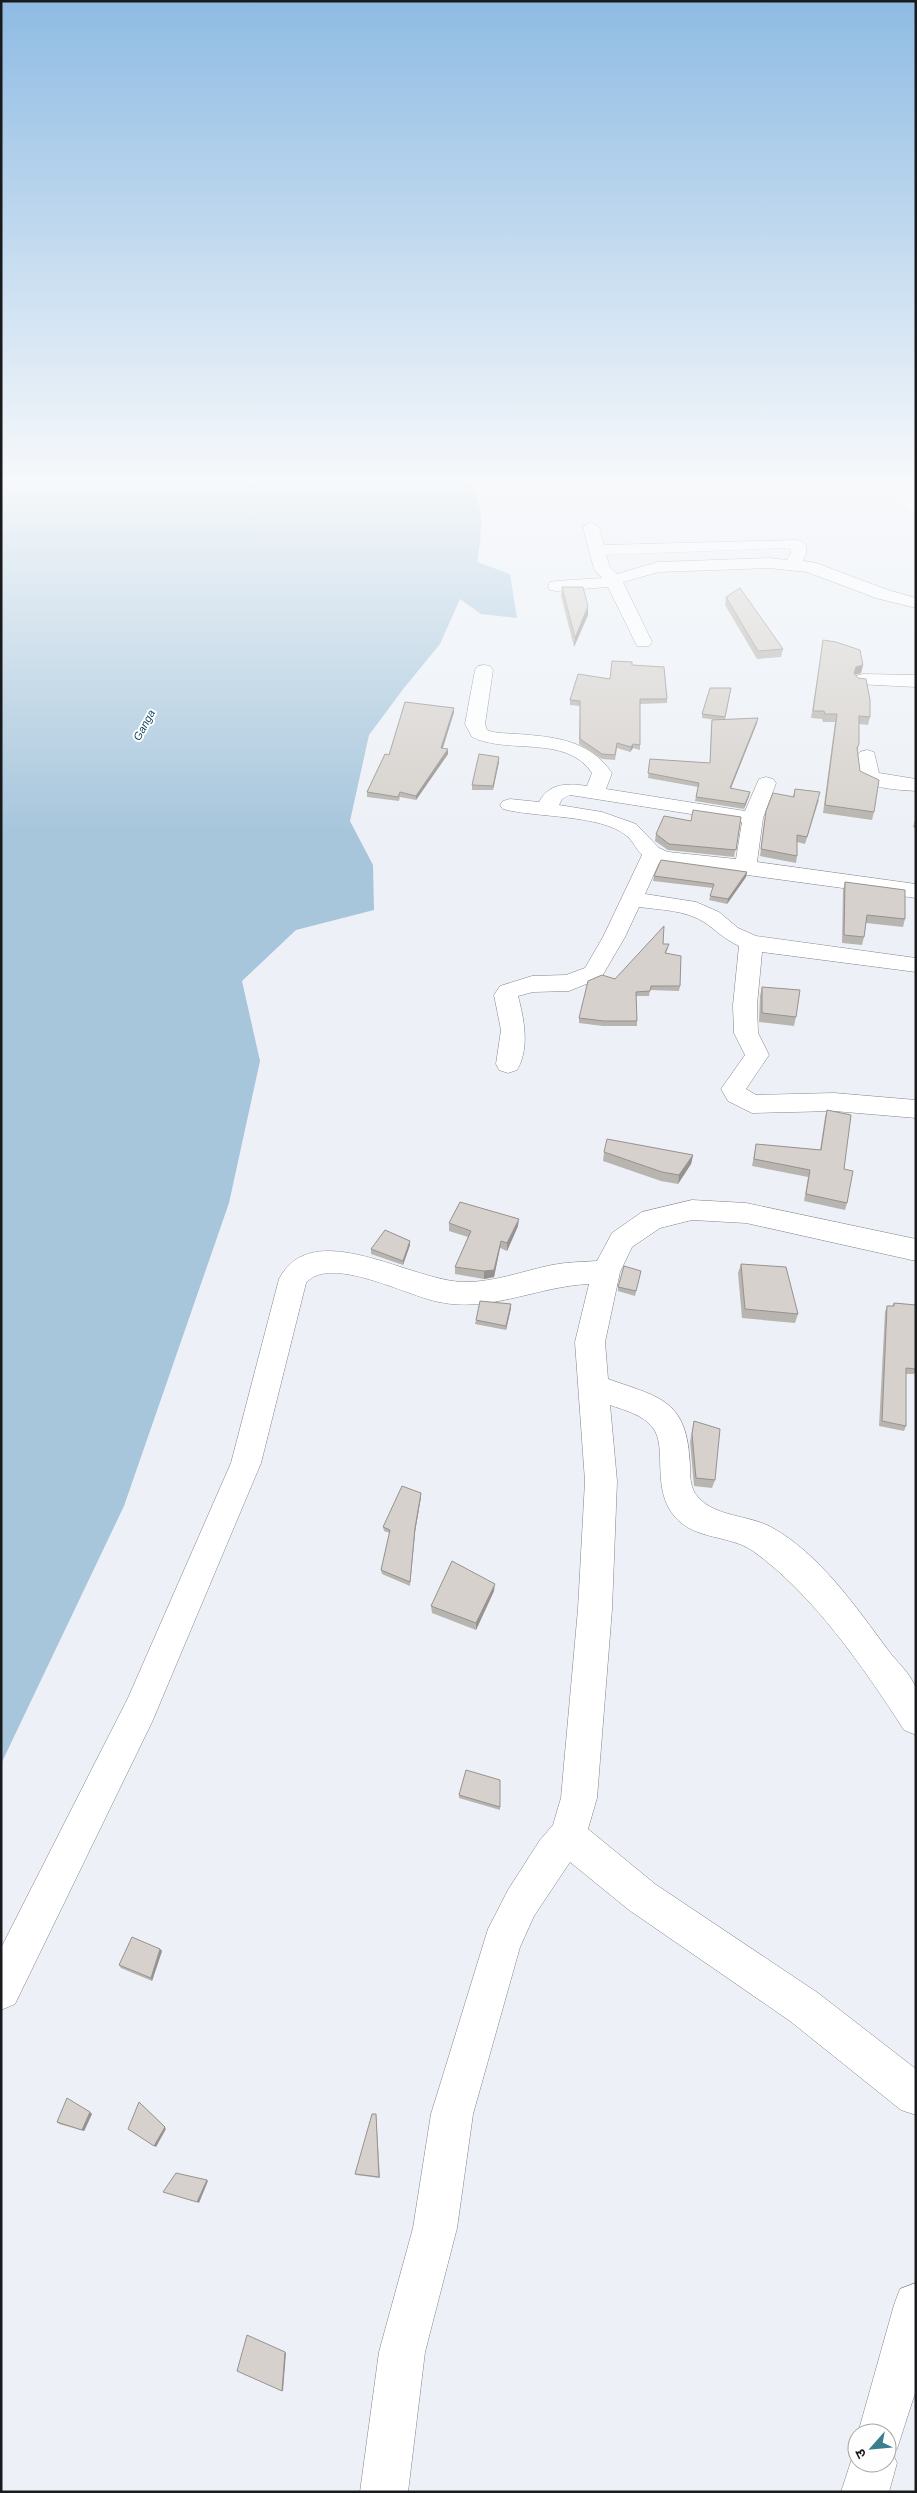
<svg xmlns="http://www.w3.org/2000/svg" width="917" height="2493" font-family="Arial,'Noto Sans Devanagari',sans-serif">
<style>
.water{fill:#a7c6dc}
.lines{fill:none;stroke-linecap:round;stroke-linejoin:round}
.minor-casing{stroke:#808489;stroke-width:1}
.minor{fill:#fff;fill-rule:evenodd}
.wall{fill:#b8b4af}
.shaded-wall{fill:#96928f}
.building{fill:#d6d1cc;stroke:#96928f}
.labels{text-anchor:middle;stroke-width:4;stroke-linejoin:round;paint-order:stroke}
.far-water-label{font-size:11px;font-style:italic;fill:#124867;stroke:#fefefe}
</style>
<rect width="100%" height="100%" fill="#edf1f7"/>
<path class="water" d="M1,481H469C485,504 482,536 477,562L510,574L517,618L481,614L460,599L440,644L404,688L369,735L350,821L373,865L374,910L296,930L242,981L260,1061L229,1203L124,1506L1,1764Z"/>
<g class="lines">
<defs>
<g id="minor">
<path d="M870,481C894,481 898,486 916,501V514L910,512Z"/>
<path d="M591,522L599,527L604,545L797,540C809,543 808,551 803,561L816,563L888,590L916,598V608L876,598L807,572L769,568L659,572L623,582L652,642L649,646H637L608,587L556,591L550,590L548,586L550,582L556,581L602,578L594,569L583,527ZM790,548L791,553L787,560L769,558L658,562L617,574L610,567L606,555Z"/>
<path d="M484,665L490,666L493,670L485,724L487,730C496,734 508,733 518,734C556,737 589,740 612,773L606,789L745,811L759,779L766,777L773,779L776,783L763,818L757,862L916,884V898L659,863L645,894L696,902L719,912L738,928L756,936L916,958V972L762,952L757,1005L758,1033L769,1055L746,1089L756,1095L834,1093L916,1100V1118L834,1111L752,1113L728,1101L721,1089L745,1055L734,1033L733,1005L739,946C724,939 717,931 704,922C685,910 661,910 639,907L625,937L601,978L569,991L533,992L518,996C524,1019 530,1048 517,1070L508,1073L499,1070L496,1064L501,1030L494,995L500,986L532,976L566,975L585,968L603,937L642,855C636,849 633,841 627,836C601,814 536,818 503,809L500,805L503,801L510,799L539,802C549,783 567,783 587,786L592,773C566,734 508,755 472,737L465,724L475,670L478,666ZM570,795L742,822L736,859L668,852L659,848L636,824L602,812L559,805L562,799Z"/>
<path d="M863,674L916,675V687L856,684L854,680L856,676Z"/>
<path d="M867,750L874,752L879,773L916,779V791C903,790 865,789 860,776C858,770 858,762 857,756L860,752Z"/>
<path d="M692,1200L746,1203L916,1239V1261L746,1223L692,1220L660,1228L632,1247L620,1272L605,1342L608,1379C662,1398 687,1400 690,1465C690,1476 690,1489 698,1497C715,1517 749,1515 771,1527C820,1554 855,1606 888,1650C896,1661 910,1673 915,1686C917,1696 916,1724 916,1735L904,1730C864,1668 813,1594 753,1551C730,1535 696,1540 676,1518C650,1490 668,1447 653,1428C644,1415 624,1410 610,1405L617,1481L612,1609L597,1798L588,1829L655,1884L818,1993L916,2069V2115L901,2110L790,2021L629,1910L570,1862L534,1916L520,1947L473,2114L457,2228L425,2352L408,2492H360L379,2352L413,2228L431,2114L440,2085L488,1929L508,1890L540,1840L553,1825L561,1798L578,1609L585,1481L575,1342L589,1284C539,1286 489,1313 439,1302C407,1296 330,1254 306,1283L261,1463L152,1722L15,2004L1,2010V1948L128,1698L231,1463L279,1279C313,1214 413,1283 466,1282C495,1282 523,1271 552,1265C567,1262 582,1262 597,1261L612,1233L642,1212Z"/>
<path d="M916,2283V2390L897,2449L892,2452L897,2463L889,2492H841L856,2446L857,2463H887V2433H858L894,2305L900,2289Z"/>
</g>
</defs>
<use href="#minor" class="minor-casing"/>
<use href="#minor" class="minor"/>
</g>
<g class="wall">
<path d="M562,587L588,606V615L574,647L561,596Z"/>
<path d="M726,597L783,649L781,657L757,659L725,605Z"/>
<path d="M823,640L863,665L861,673L855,675L870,717L868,725L859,724L858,752L860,771L874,812L872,820L823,813L835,722H823L822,719L811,718Z"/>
<path d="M632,665L667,699V703L640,704V750L633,748L630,752L617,748L615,760L602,759L579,744L580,706L570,705V700L610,679Z"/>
<path d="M731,688L725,720L757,723L731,788L749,796L744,809L695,801L698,787L648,778L650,759L710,763L711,725L712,720H715L702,718V714Z"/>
<path d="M454,708V712L443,748L448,749V754L416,800L400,797L399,801L367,797V792L389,755Z"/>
<path d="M499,757V762L493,790H472V785Z"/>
<path d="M795,789L819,800L805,844L797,842V856L796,863L760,856L766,811L793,796Z"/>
<path d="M741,817L734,857L668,850L655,841L656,834L691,821Z"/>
<path d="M916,817V828L913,827Z"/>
<path d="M747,872L746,877L727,904L709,900L713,888L653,881L654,876Z"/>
<path d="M845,882L905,919L903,927L866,923L864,937L862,945L842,943L843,890Z"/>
<path d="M663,944L668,948L666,953L680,986L679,991L650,990L649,996H636L637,1021V1026H603L579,1023V1018L615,979Z"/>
<path d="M762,987L796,1017L794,1026L759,1022L760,996Z"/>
<path d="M827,1110L844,1169L847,1203L845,1210L804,1201L808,1177L752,1166L756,1144L820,1150L825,1117Z"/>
<path d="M604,1152L693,1155L691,1164L678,1184L661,1181L603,1161Z"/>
<path d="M449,1223L518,1226L507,1251L500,1248L494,1277L484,1279L455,1274V1267L468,1237L449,1231Z"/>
<path d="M410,1241V1245L403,1265L371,1254V1249Z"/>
<path d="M741,1264L798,1314L795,1323L742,1318L738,1273Z"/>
<path d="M641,1271L635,1296L618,1291V1287Z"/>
<path d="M894,1303L916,1305V1370L914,1374H906V1426L904,1431L879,1426L885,1312L887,1306H892Z"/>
<path d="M511,1304V1308L506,1330L475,1324L476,1320Z"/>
<path d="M694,1421L715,1480L712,1488L694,1486L690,1442Z"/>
<path d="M421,1493V1497L415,1532L410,1586L382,1574L381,1570L390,1533L384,1531L383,1527Z"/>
<path d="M494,1591L476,1630L432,1613L431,1606Z"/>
<path d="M500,1780V1810L459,1798V1795Z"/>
<path d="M160,1949L162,1951L152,1981L121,1968L119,1965Z"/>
<path d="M92,2114L84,2131L59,2124L57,2122Z"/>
<path d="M376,2114L380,2178L356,2175L355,2174Z"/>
</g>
<g class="shaded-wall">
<path d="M588,606V615L574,647L575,638Z"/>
<path d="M863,665L861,673L854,675V673L856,667Z"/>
<path d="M454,708V712L441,753V748Z"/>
<path d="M758,718L757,723L729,793L730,788Z"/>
<path d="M633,744V748L630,752L631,747Z"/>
<path d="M448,749V754L416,800V796Z"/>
<path d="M499,757V762L493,790V786Z"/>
<path d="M750,792L749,796L744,809L745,804Z"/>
<path d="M747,872L746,877L727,904L728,899Z"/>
<path d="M693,1155L691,1164L678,1184L679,1175Z"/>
<path d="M519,1219L518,1226L507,1251V1243Z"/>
<path d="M410,1241V1245L403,1265V1261Z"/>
<path d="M501,1241L500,1248L494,1277L484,1279V1271Z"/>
<path d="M511,1304V1308L506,1330V1326Z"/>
<path d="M421,1493V1497L415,1532L410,1586L415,1528Z"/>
<path d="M495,1584L494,1591L476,1630V1623Z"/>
<path d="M160,1949L162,1951L152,1981L151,1978Z"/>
<path d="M139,2102L166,2129L156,2147L154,2146Z"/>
<path d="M90,2112L92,2114L84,2131L82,2130Z"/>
<path d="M207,2180L208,2181L199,2203L197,2202Z"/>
<path d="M248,2336L286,2353L283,2391H282Z"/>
</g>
<g class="building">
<path d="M562,587H583L588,606L575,638Z"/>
<path d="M740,588L783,649L758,651L726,597Z"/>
<path d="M823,640L836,642L860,650L863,665L856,667L854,673L858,678L866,679L870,700V717L859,716V744L857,748L860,771L879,780L874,812L825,805L837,714H825L824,711H813Z"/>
<path d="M612,661L632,662V665L664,667L667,699H640V745L633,744L631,747L617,743L615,755L602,754L580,739V701L570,700L578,674L610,679Z"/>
<path d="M710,688H731L725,717L702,714Z"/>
<path d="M405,702L454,708L441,748L448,749L416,796L400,792L398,797L367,792L385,754L389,755Z"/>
<path d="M758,718L730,788L750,792L745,804L696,797L699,783L648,773L650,759L710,763L712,720Z"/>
<path d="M479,754L499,757L493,786L472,785Z"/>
<path d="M795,789L820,792L807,837L797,835V856L761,849L766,811L773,793L794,797Z"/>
<path d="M693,810L741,817L736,850L669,844L656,834L664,816L691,821Z"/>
<path d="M661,860L747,872L728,899L710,896L714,884L654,876Z"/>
<path d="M845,882L905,890V919L867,915L864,937L844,935Z"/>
<path d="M664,926L663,944H669L665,953L681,956L680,986H651L650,991L636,992L637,1021H604L579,1018L588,981L602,975L615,979Z"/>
<path d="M762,987L800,990L796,1017L762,1013Z"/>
<path d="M827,1110L851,1115L844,1169L853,1171L847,1203L806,1194L810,1170L754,1159L756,1144L821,1150Z"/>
<path d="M607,1139L693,1155L679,1175L662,1172L604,1152Z"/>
<path d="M460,1202L519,1219L507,1243L501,1241L494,1270L484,1271L455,1267L471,1231L449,1223Z"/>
<path d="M385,1230L410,1241L403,1261L371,1249Z"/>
<path d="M741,1264L786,1267L798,1314L745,1309Z"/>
<path d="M624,1266L641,1271L636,1291L618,1287Z"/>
<path d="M480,1301L511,1304L506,1326L476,1320Z"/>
<path d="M894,1303L916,1305V1369L906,1368V1426L882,1421L887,1306H894Z"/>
<path d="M694,1421L720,1429L715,1480L696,1478L692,1434Z"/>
<path d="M402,1486L421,1493L415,1528L410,1582L381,1570L390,1530L383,1527Z"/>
<path d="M452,1561L495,1584L476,1623L431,1606Z"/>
<path d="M466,1770L500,1780V1807L459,1795Z"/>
<path d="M132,1937L160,1949L151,1978L119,1965Z"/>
<path d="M67,2098L90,2112L82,2130L57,2122Z"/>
<path d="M139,2102L165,2127L154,2146L128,2129Z"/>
<path d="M372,2114H376L379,2177L355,2174Z"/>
<path d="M176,2173L207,2180L197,2202L163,2192Z"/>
<path d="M247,2335L285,2352L282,2391L237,2371Z"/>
</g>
<linearGradient id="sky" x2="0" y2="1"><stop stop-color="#8ebbe3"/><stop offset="0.58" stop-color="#f7f9fb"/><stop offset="1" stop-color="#f7f9fb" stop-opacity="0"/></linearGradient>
<rect width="917" height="830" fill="url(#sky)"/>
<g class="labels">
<g class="far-water-label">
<text transform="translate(144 725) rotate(-61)" y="4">Ganga</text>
</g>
</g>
<rect width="917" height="2493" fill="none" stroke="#181a1c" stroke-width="5"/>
<g transform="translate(872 2448) rotate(243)"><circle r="24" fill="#fefefe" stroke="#a2a3a4"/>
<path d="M0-4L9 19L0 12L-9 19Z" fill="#3b7e8e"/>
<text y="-8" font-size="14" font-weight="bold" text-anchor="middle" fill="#181a1c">उ</text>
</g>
</svg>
